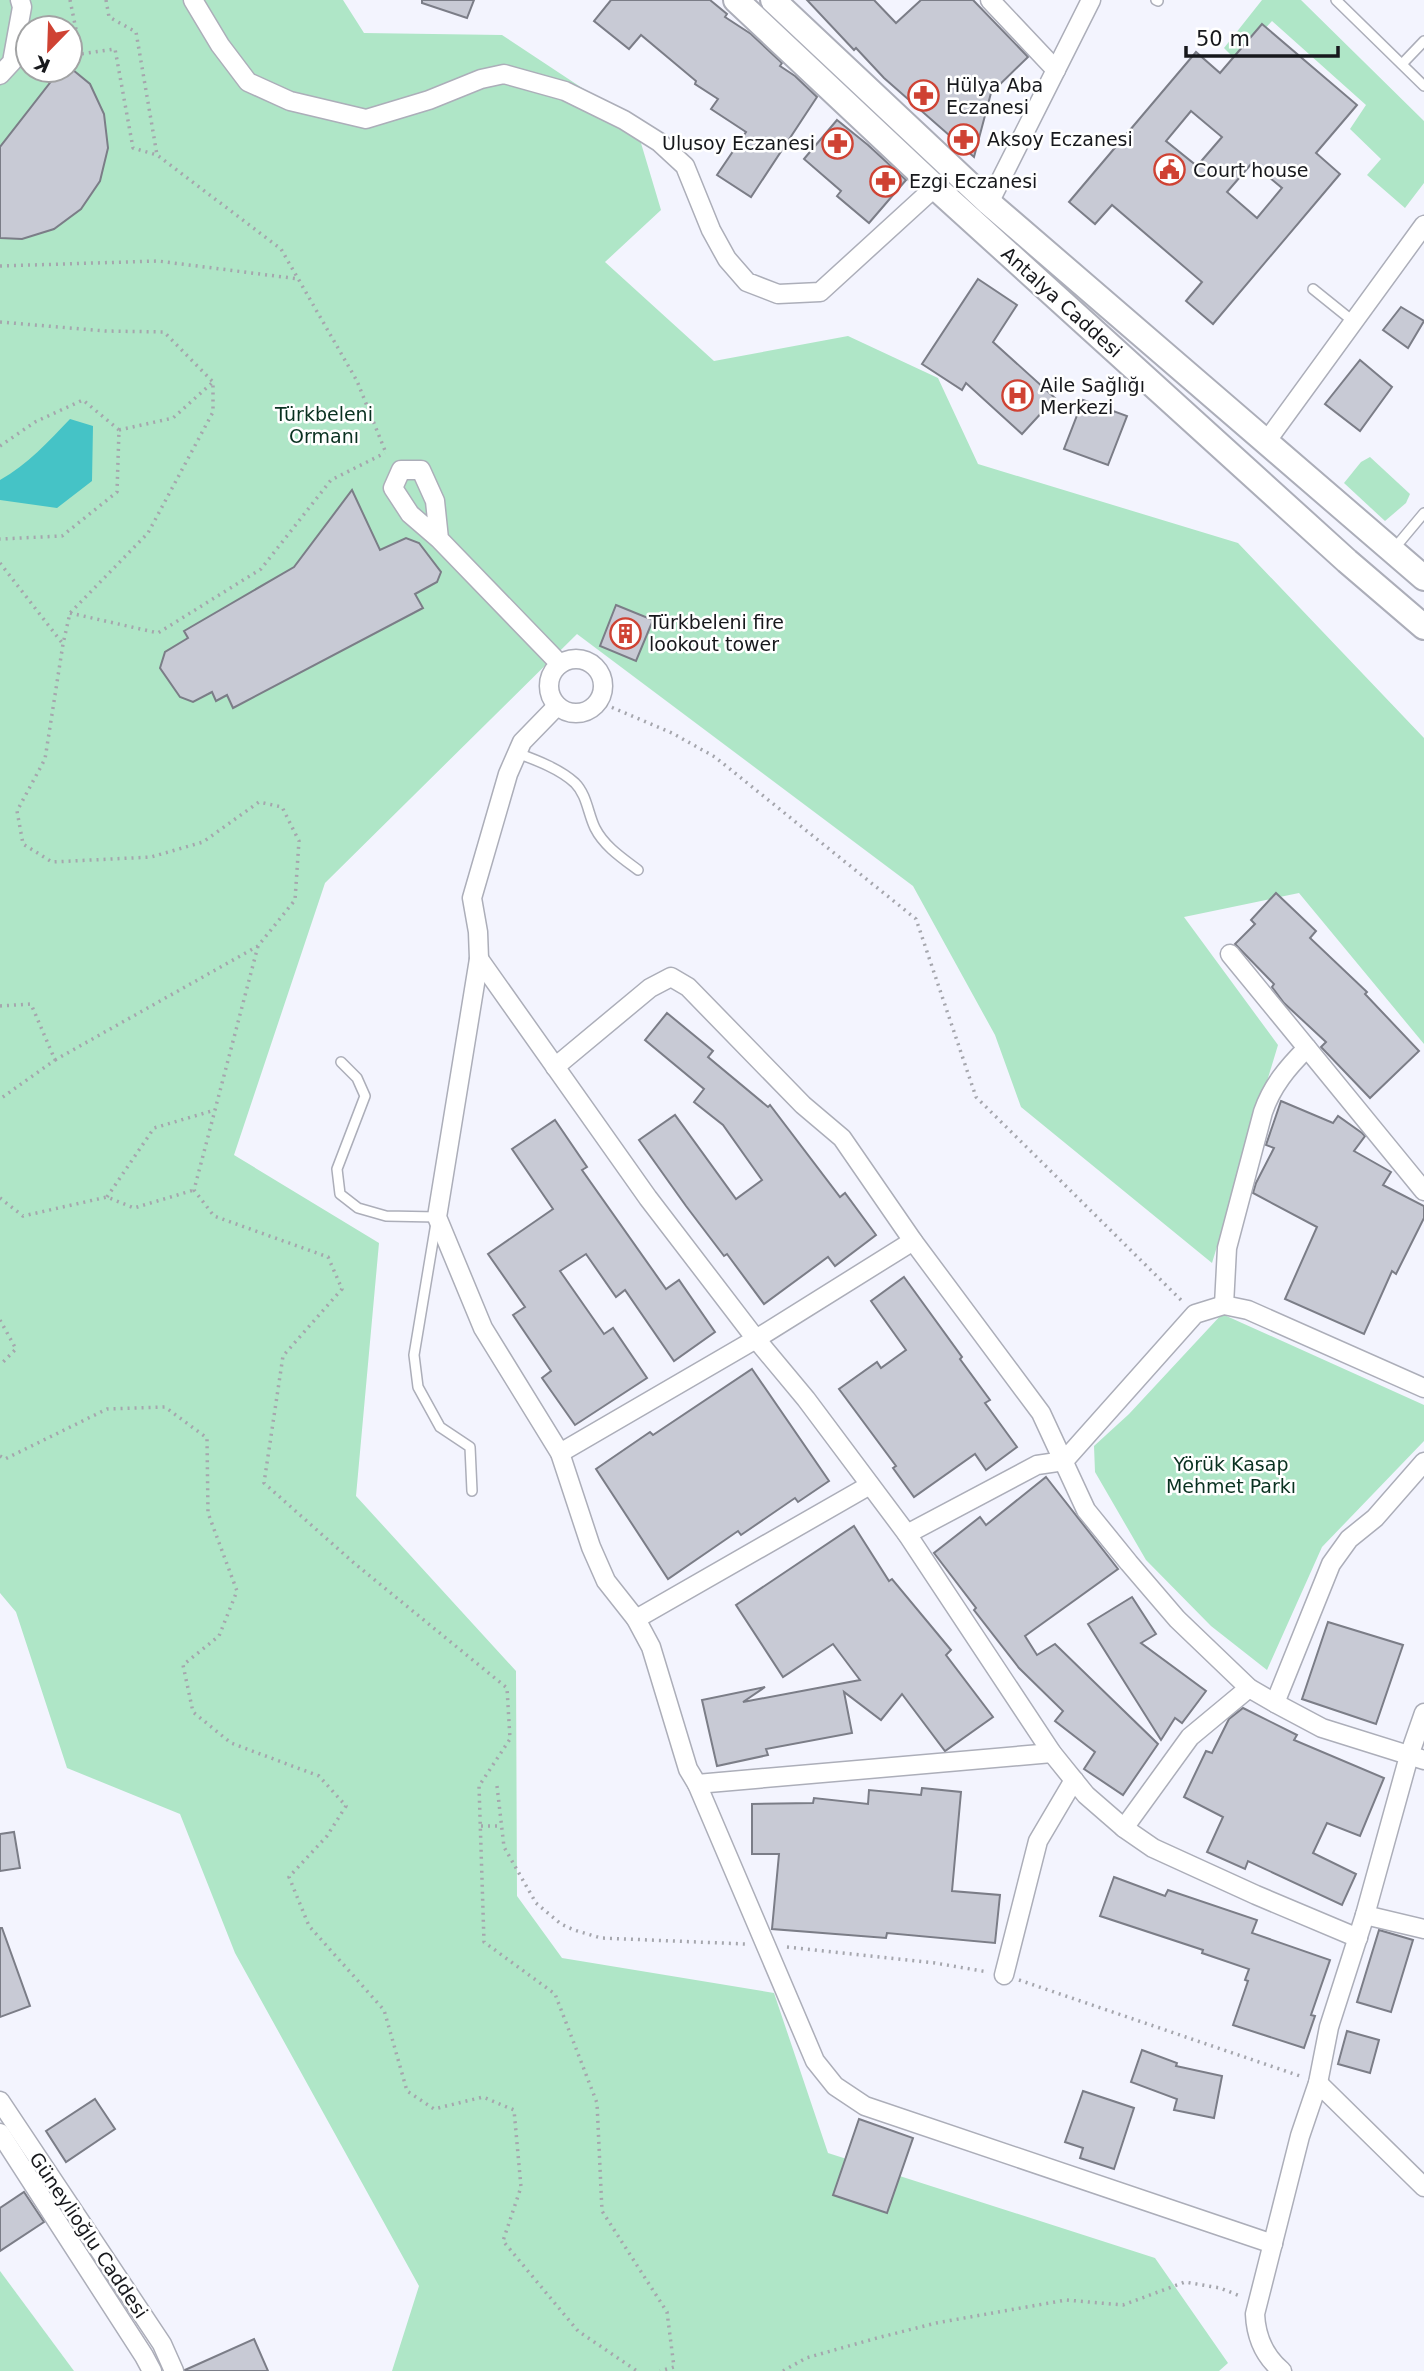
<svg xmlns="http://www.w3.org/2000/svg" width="1424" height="2371" font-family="'DejaVu Sans',sans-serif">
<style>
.green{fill:#afe6c7;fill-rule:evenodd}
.water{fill:#45c3c6}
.building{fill:#c8cad5;stroke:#7b7d87;stroke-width:2;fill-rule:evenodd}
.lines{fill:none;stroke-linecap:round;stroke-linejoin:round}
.service-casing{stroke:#acaeb9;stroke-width:12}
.minor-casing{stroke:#acaeb9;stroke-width:21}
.secondary-casing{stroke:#acaeb9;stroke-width:28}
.path{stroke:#a5a6ad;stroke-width:3.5;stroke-dasharray:2 5;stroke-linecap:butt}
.service{stroke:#fff;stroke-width:9}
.minor{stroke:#fff;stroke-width:18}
.secondary{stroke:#fff;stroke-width:24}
.labels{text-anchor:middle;stroke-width:5;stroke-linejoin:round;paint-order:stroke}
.poi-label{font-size:19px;fill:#17181c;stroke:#fff;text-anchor:start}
.street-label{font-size:19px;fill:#17181c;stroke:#fff}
.park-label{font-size:19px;fill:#093120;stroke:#fff}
</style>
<rect width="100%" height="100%" fill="#f3f4fe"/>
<g class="green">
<path d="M0,0H343L364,33L502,35L635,123L661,210L605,262L714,361L848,336L938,378L978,464L1238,543L1424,738V1044L1299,893L1184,917L1278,1045L1212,1263L1021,1107L995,1035L913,886L577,634L325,883L234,1155L379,1243L356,1496L516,1671L517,1896L562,1958L774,1993L828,2153L1155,2258L1228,2363L1219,2371H392L419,2286L235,1953L180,1814L67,1768L16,1612L0,1593ZM28,28H70V70H28Z"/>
<path d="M1262,0H1301L1424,121V183L1405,208L1367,175L1381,159L1350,129L1366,105L1272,21L1236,60L1224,48Z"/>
<path d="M1370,457L1410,494L1406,503L1385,521L1344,483L1361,462Z"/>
<path d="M1222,1314L1424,1405V1441L1322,1547L1267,1670L1211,1626L1146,1560L1095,1472L1094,1446L1129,1414Z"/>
<path d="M0,2271L74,2371H0Z"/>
</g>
<path class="water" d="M70,419L93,426L92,481L57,508L0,500V480C27,465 49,441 70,419Z"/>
<g class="building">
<path d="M422,0H474L467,18L422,3Z"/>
<path d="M611,0H710L727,14L725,17L751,34L782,63L780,66L795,76L817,97L751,197L717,175L746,132L711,109L718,99L695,84L696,81L641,35L629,49L594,21Z"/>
<path d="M807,0H874L896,23L921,0H973L1028,57L991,93L974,157L884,78L856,48L854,50Z"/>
<path d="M1262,24L1357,105L1316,153L1340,174L1213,324L1186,301L1202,282L1112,205L1095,224L1069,202L1196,52L1220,73ZM1191,111L1222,137L1197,166L1166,141ZM1252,163L1282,188L1257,218L1227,192Z"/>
<path d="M60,70H73L90,84L104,114L108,148L100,181L81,209L54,229L22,239L0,238V147Z"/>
<path d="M837,120L868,145L906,180L869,223L837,196L841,191L804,159Z"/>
<path d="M978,279L1017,305L993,342L1055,398L1022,434L966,383L962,390L922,364Z"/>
<path d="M1401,307L1424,321L1408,348L1383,330Z"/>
<path d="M1360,360L1392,387L1360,431L1325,404Z"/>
<path d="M1083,400L1127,416L1108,465L1064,449Z"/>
<path d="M352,490L380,550L406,538L419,543L441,572L437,582L415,594L423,608L233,708L227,695L216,701L212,692L193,702L180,697L160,668L165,652L188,638L184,631L294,567Z"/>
<path d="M616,605L653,620L636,661L600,646Z"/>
<path d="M1276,893L1316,931L1310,938L1367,992L1365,994L1419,1051L1370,1098L1321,1047L1326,1042L1284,1003L1272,987L1274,984L1235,944L1255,924L1251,920Z"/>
<path d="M667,1013L713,1051L708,1057L768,1107L770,1105L840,1197L845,1193L876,1235L835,1266L828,1257L764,1304L727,1254L724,1256L686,1206L639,1140L675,1115L736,1199L762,1180L723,1125L694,1102L704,1089L645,1040Z"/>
<path d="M1281,1101L1333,1123L1338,1116L1362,1133L1365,1136L1354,1151L1391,1172L1383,1185L1424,1206V1218L1396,1274L1392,1271L1364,1334L1285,1299L1317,1227L1253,1193L1256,1183L1274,1148L1266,1145Z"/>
<path d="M555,1120L587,1167L582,1170L666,1289L679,1280L715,1332L674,1361L625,1290L616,1297L586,1254L560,1271L604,1334L613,1328L647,1378L575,1425L542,1378L551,1371L513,1315L525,1307L488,1254L553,1209L512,1149Z"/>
<path d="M904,1277L962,1357L960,1359L990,1400L985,1403L1017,1447L986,1470L975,1454L914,1497L893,1468L896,1466L839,1389L877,1362L881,1368L906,1350L871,1301Z"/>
<path d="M752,1369L829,1481L798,1502L795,1498L741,1535L738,1531L668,1579L596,1469L650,1432L653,1435Z"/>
<path d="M1046,1477L1118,1569L1025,1636L1037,1655L1055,1644L1158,1744L1123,1795L1084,1769L1095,1752L1055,1721L1063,1711L1019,1668L974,1610L976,1608L934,1553L980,1517L986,1525Z"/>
<path d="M854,1526L889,1581L892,1579L951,1650L946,1655L993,1717L945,1751L902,1694L881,1720L844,1692L852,1733L766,1749L768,1755L717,1766L702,1700L765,1687L743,1702L860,1680L833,1644L783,1677L736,1605Z"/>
<path d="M1132,1597L1156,1634L1141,1643L1206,1691L1182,1723L1175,1718L1161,1740L1088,1624Z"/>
<path d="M1328,1622L1403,1645L1376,1724L1302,1699Z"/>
<path d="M1243,1708L1297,1735L1294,1740L1384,1778L1360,1836L1327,1823L1313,1853L1356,1874L1342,1905L1248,1861L1245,1869L1207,1852L1223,1817L1184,1797L1206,1751L1212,1753L1229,1719Z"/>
<path d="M922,1788L961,1792L952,1891L1000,1895L995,1943L887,1933L886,1938L772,1929L779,1854H752V1804L813,1803L814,1798L868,1804L869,1790L921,1795Z"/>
<path d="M14,1832L20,1868L0,1871V1834Z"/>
<path d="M1114,1877L1165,1896L1168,1890L1257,1920L1252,1933L1330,1960L1311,2015L1315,2016L1304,2048L1233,2025L1248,1981L1245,1980L1249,1969L1202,1953L1203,1950L1100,1916Z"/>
<path d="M0,1928H2L30,2006L0,2017Z"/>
<path d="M1379,1930L1413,1940L1391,2012L1357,2002Z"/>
<path d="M1347,2031L1379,2040L1370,2073L1338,2064Z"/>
<path d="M1142,2050L1177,2063L1176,2066L1222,2076L1214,2118L1174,2110L1177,2099L1131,2082Z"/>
<path d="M1083,2091L1134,2108L1114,2169L1080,2158L1083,2148L1065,2142Z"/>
<path d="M95,2099L115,2129L66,2162L46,2131Z"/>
<path d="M859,2119L913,2138L887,2213L833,2195Z"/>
<path d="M24,2192L44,2222L0,2251V2208Z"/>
<path d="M254,2339L268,2371H185V2370Z"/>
</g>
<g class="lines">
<defs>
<g id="service">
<path d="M1156,0L1158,1"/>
<path d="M1336,0L1424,86"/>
<path d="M1402,64L1424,41"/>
<path d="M1313,289L1354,322"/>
<path d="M1393,550L1424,513"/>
<path d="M517,753C536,760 560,769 575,783C587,795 588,814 595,828C604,846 622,858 638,870"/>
<path d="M341,1062L357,1078L365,1096L337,1169L340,1194L358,1208L386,1216L437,1217L414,1355L418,1387L440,1427L470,1447L472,1491"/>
</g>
<g id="minor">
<path d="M193,0L220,45L248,82L290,101L366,119L429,100L481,79L504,74L565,91L624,120L659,142L685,166L711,230L727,259L747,282L778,294L820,292L935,187"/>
<path d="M990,0L1056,70"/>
<path d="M0,75L12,62L22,7L20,0"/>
<path d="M989,203L1091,0"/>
<path d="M1266,442L1424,225"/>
<path d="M439,539L435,501L421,470H401L393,488L410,514L439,539L560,664"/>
<circle cx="576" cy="686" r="27"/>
<path d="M557,706L522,742L508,774L472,898L478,932L479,959L437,1217L483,1328L560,1453L591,1547L606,1581L636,1619L651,1647L688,1769L697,1784L1052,1753"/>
<path d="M1230,954L1424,1191"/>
<path d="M479,959L648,1198L756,1339L806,1399L907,1534L1052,1753L1086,1795L1124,1828L1153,1848L1256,1895L1358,1938"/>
<path d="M555,1067L650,988L671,977L688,987L803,1105L842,1138L913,1241L1041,1413L1086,1510L1129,1563L1177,1619L1249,1688L1275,1703L1322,1728L1424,1760"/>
<path d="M1224,1305L1227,1248L1263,1112C1272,1086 1287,1068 1307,1048"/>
<path d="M560,1453L756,1339L913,1241"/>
<path d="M907,1534L1037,1465L1064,1461L1195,1314L1224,1305L1248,1310L1424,1388"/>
<path d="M636,1619L870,1485"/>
<path d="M1275,1703L1331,1564L1349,1539L1375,1518L1424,1462"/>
<path d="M697,1784L815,2061L835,2086L865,2106L1273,2244"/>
<path d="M1124,1828L1190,1737L1249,1688"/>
<path d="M1365,1915L1424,1929"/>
<path d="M1004,1975L1038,1841L1074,1780"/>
<path d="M1318,2083L1424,2187"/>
<path d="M0,2101L162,2344L174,2371"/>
<path d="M0,2133L144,2356L152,2371"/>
<path d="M1282,2371C1264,2356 1256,2337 1255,2314L1300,2136L1318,2083L1329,2027L1365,1915L1409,1756L1424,1713"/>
</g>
<g id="secondary">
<path d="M736,0L935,187L1347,561L1424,627"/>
<path d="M773,0L989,203L1424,578"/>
</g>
</defs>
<use href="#service" class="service-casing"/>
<use href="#minor" class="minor-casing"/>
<use href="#secondary" class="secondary-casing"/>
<g class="path">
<path d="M70,0L81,54L115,49L133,148L157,155"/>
<path d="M106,0L109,17L136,32L157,155L281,249L357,381L386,453"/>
<path d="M0,266L158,261L299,279"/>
<path d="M0,322L105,331L164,332L213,382V412L148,533L70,613L63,644L45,759L17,811L23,844L52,862L151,857L203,842L259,802L282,807L299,841L295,900L258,946L55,1060"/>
<path d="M119,430L173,418L213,382"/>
<path d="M0,446L35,422L83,400L119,430L117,492L62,536L0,539"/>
<path d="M0,563L63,644"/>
<path d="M70,613L158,633L261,569L331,480L385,453"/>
<path d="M599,702L672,733L715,757L916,919L976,1097L1184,1303"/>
<path d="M258,946L194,1190L214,1216L328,1257L342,1289L283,1356L264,1483L354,1563L507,1688L510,1739L479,1786L484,1942L555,1994L597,2103L602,2211L667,2312L674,2367L660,2371"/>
<path d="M0,1006L31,1004L55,1060L0,1099"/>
<path d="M107,1197L154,1128L215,1110"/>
<path d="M0,1198L23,1216L107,1197L134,1208L194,1190"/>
<path d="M0,1320L16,1349L0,1365"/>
<path d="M0,1456L5,1459L107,1409L165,1407L207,1438L208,1513L237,1591L219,1636L183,1665L193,1712L231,1743L319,1776L346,1806L327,1836L289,1877L309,1926L384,2010L407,2091L434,2109L483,2097L514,2110L521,2187L503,2241L578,2331L637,2371"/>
<path d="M497,1786L504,1847L536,1903L561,1924L574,1930L601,1938L745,1944"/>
<path d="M481,1826H502"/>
<path d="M787,1947L935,1963L988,1972"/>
<path d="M1019,1980L1300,2076"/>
<path d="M783,2371L806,2358L877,2338L936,2323L1066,2300L1123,2305L1185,2282L1220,2288L1240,2296"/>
</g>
<use href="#service" class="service"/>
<use href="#minor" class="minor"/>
<use href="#secondary" class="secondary"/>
</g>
<defs>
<symbol id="pharmacy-ring" viewBox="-11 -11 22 22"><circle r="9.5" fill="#fff" stroke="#cf4233" stroke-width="1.5"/><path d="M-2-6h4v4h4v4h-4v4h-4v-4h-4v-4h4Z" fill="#cf4233"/></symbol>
<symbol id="civic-ring" viewBox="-11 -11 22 22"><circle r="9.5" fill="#fff" stroke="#cf4233" stroke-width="1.5"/><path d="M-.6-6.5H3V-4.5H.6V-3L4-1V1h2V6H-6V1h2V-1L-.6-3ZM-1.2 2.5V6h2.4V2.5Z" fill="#cf4233"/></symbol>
<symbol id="hospital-ring" viewBox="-11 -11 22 22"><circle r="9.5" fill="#fff" stroke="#cf4233" stroke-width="1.5"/><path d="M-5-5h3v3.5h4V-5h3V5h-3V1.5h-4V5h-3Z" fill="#cf4233"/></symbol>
<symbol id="building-ring" viewBox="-11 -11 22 22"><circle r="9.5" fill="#fff" stroke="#cf4233" stroke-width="1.5"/><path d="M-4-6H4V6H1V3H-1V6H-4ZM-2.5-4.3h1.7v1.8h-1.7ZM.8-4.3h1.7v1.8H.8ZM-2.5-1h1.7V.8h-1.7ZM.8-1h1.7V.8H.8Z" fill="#cf4233"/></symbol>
</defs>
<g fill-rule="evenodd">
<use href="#pharmacy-ring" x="906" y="78" width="35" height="35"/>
<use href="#pharmacy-ring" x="946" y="122" width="35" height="35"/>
<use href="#pharmacy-ring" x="820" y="126" width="35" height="35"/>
<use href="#civic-ring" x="1152" y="152" width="35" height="35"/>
<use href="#pharmacy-ring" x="868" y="164" width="35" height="35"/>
<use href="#hospital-ring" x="1000" y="378" width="35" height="35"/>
<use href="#building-ring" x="608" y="616" width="35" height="35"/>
</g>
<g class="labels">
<g class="poi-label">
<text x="946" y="92">Hülya Aba<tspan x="946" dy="22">Eczanesi</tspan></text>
<text x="987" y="146">Aksoy Eczanesi</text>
<text x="815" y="150" text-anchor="end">Ulusoy Eczanesi</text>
<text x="1193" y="177">Court house</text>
<text x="909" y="188">Ezgi Eczanesi</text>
<text x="1040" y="392">Aile Sağlığı<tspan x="1040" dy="22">Merkezi</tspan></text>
<text x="649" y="629">Türkbeleni fire<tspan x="649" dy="22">lookout tower</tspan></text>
</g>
<g class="street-label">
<text transform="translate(1062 302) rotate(42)" y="7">Antalya Caddesi</text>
<text transform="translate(89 2235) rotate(56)" y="7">Güneylioğlu Caddesi</text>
</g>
<g class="park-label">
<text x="324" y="421">Türkbeleni<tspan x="324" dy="22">Ormanı</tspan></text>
<text x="1231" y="1471">Yörük Kasap<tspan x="1231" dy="22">Mehmet Parkı</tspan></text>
</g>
</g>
<g transform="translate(49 49) rotate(203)"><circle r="33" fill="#ffffff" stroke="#a2a3a4" stroke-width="2"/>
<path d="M0-5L12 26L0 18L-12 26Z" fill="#cf4233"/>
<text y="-10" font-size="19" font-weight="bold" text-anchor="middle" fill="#17181c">K</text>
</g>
<path d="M1186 46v10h152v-10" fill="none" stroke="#17181c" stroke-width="3.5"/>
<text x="1196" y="46" font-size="21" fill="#17181c" stroke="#ffffff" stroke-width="5" paint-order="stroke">50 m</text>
</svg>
